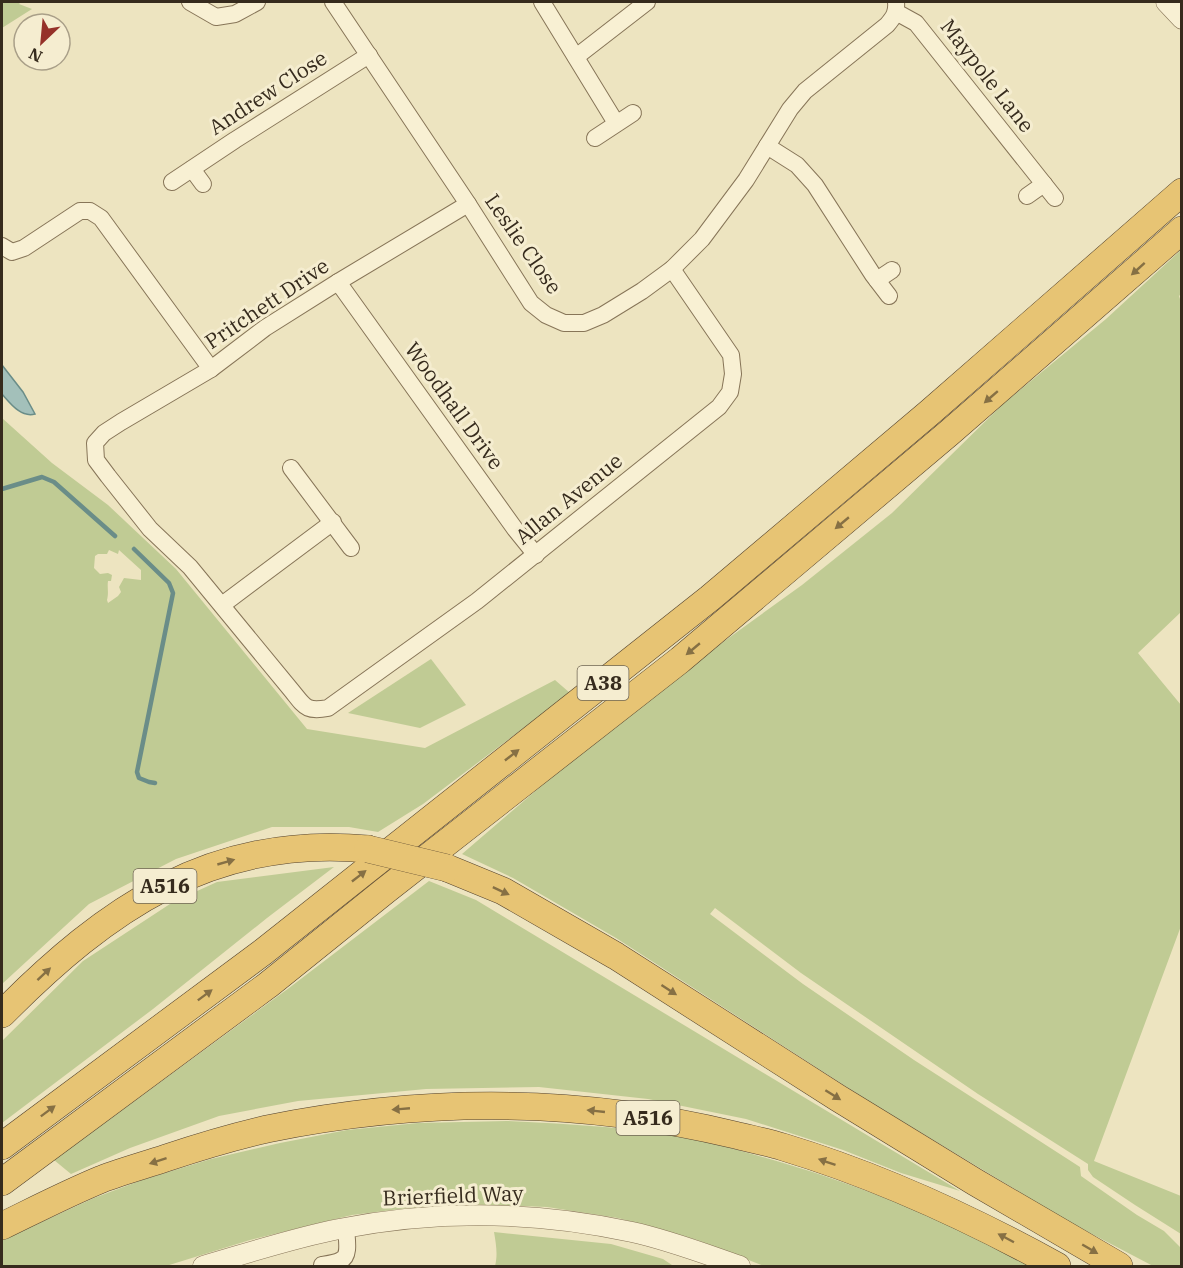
<svg xmlns="http://www.w3.org/2000/svg" width="1183" height="1268" font-family="'IBM Plex Serif',serif">
<style>
.green{fill:#c0cb94;fill-rule:evenodd}
.water{fill:#a3c0ba;stroke:#6a8d88;stroke-width:1.5}
.lines{fill:none;stroke-linecap:round;stroke-linejoin:round}
.stream{stroke:#6a8d88;stroke-width:4.5}
.minor-casing{stroke:#877558;stroke-width:18}
.tertiary-casing{stroke:#877558;stroke-width:21}
.trunk-casing{stroke:#54422d;stroke-width:28}
.minor{stroke:#f8f0d3;stroke-width:16}
.tertiary{stroke:#f8f0d3;stroke-width:20}
.trunk{stroke:#e7c474;stroke-width:27}
.trunk-bridge-casing{stroke:#54422d;stroke-width:28;stroke-linecap:butt}
.trunk-bridge{stroke:#e7c474;stroke-width:27}
.oneway{fill:#867044}
.labels{text-anchor:middle;stroke-width:6;stroke-linejoin:round;paint-order:stroke}
.shield{fill:#f5edd0;stroke:#6f6553;stroke-width:1.5}
.shield-label{font-size:20px;font-weight:bold;fill:#362b1d}
.street-label{font-size:21px;fill:#362b1d;stroke:#f5edd0}
</style>
<rect width="100%" height="100%" fill="#ede4c0"/>
<g class="green">
<path d="M2,2H21L19,4L32,9L2,28Z"/>
<path d="M1181,250V294L1179,296L1182,305L1181,612L1138,653L1181,705V926L1094,1161L1181,1196V1234L1135,1205L1093,1177L1088,1170V1164L978,1094L801,973L715,908L710,914L803,984L914,1060L1080,1167L1081,1176L1137,1215L1164,1231L1181,1248V1266H1153L1071,1223L870,1102L616,938L513,878L462,854L637,704L802,585L892,513L1003,404L1106,319Z"/>
<path d="M2,418L52,463L108,505L176,569L307,729L425,748L555,680L570,693L423,804L378,832L349,827H272L176,859L89,904L2,984ZM109,550L118,554L119,550L141,570V580L124,578L119,587L121,592L118,596L108,603L107,600C109,592 107,588 108,581H111L112,575L108,573L100,574L94,568L95,556L98,554H107Z"/>
<path d="M431,659L466,705L420,728L348,713Z"/>
<path d="M334,867L267,918L153,1009L2,1123V1041L83,961L173,902L217,882Z"/>
<path d="M429,881L476,900L960,1191L901,1173L843,1150L746,1119L648,1099L539,1087L426,1089L298,1101L219,1116L130,1148L71,1174L54,1160L289,988Z"/>
<path d="M507,1121C572,1124 637,1128 702,1140C721,1144 740,1151 759,1156C853,1182 948,1221 1034,1266H764L697,1240L618,1218L547,1207L462,1204L408,1208L352,1215L250,1240L166,1266H2V1240L94,1198L142,1180L211,1159L280,1143L347,1130L418,1123Z"/>
<path d="M494,1232L611,1244L663,1259L672,1265V1266H495C498,1255 496,1244 494,1232Z"/>
</g>
<path class="water" d="M2,365L23,392L35,414C21,418 10,403 2,394Z"/>
<g class="lines">
<g class="stream">
<path d="M2,489L42,477L54,482L115,536"/>
<path d="M134,549L169,583L173,593L137,772L139,778L149,782L155,783"/>
</g>
<defs>
<g id="minor">
<path d="M190,2L216,17L235,14L257,2"/>
<path d="M333,2L468,204L531,303L546,315L564,323H584L603,315L642,291L672,269L702,239L746,180L790,109L805,91L887,25C894,17 897,12 896,2"/>
<path d="M542,2L616,123"/>
<path d="M896,12L916,23L1055,198"/>
<path d="M576,57L647,2"/>
<path d="M595,138L633,113"/>
<path d="M767,146L797,165L815,185L873,275L889,296"/>
<path d="M192,169L203,184"/>
<path d="M172,182L235,140L369,55"/>
<path d="M1027,196L1044,184"/>
<path d="M468,204L338,282L265,328L211,369L121,422L104,433L95,443L96,460L108,476L150,529L190,567L292,691C305,707 306,712 328,708L477,601L719,407L730,392L733,374L731,355L672,269"/>
<path d="M2,246L12,252L24,248L80,211H90L101,218L211,369"/>
<path d="M877,280L892,270"/>
<path d="M338,282L515,529L536,555"/>
<path d="M291,468L351,548"/>
<path d="M222,605L333,522"/>
<path d="M322,1265C328,1264 336,1263 341,1260C351,1256 346,1236 346,1227"/>
</g>
<g id="tertiary">
<path d="M1166,2L1182,19"/>
<path d="M203,1266C248,1253 293,1238 339,1229C436,1210 536,1211 632,1232C669,1240 705,1254 740,1266"/>
</g>
<g id="trunk">
<path d="M447,868L503,891L616,956L838,1098L975,1182L1119,1266"/>
<path d="M2,1014C106,909 212,834 368,849"/>
<path d="M2,1146L263,952L710,598L929,413L1182,192"/>
<path d="M2,1182L268,985L386,890L680,660L949,433L1182,230"/>
<path d="M2,1226C35,1210 68,1193 102,1179C123,1171 145,1165 166,1158C199,1147 232,1137 267,1129C424,1097 579,1097 735,1135C751,1139 767,1142 783,1147C879,1176 970,1218 1057,1266"/>
</g>
</defs>
<use href="#minor" class="minor-casing"/>
<use href="#tertiary" class="tertiary-casing"/>
<use href="#trunk" class="trunk-casing"/>
<use href="#minor" class="minor"/>
<use href="#tertiary" class="tertiary"/>
<use href="#trunk" class="trunk"/>
<defs>
<path id="trunk-bridge" d="M368,849L447,868"/>
</defs>
<use href="#trunk-bridge" class="trunk-bridge-casing"/>
<use href="#trunk-bridge" class="trunk-bridge"/>
</g>
<defs><path id="oneway-solid" d="M-6-.8H1V-3.2L6.5 0L1 3.2V.8H-6Z" transform="scale(1.5)"/></defs>
<g class="oneway">
<use href="#oneway-solid" transform="translate(1138 269) rotate(138)"/>
<use href="#oneway-solid" transform="translate(991 397) rotate(139)"/>
<use href="#oneway-solid" transform="translate(842 523) rotate(140)"/>
<use href="#oneway-solid" transform="translate(693 649) rotate(140)"/>
<use href="#oneway-solid" transform="translate(512 755) rotate(-38)"/>
<use href="#oneway-solid" transform="translate(226 862) rotate(-16)"/>
<use href="#oneway-solid" transform="translate(359 876) rotate(-38)"/>
<use href="#oneway-solid" transform="translate(501 891) rotate(25)"/>
<use href="#oneway-solid" transform="translate(44 974) rotate(-43)"/>
<use href="#oneway-solid" transform="translate(669 990) rotate(33)"/>
<use href="#oneway-solid" transform="translate(205 995) rotate(-37)"/>
<use href="#oneway-solid" transform="translate(833 1095) rotate(32)"/>
<use href="#oneway-solid" transform="translate(401 1109) rotate(175)"/>
<use href="#oneway-solid" transform="translate(48 1111) rotate(-37)"/>
<use href="#oneway-solid" transform="translate(596 1111) rotate(-174)"/>
<use href="#oneway-solid" transform="translate(158 1161) rotate(162)"/>
<use href="#oneway-solid" transform="translate(827 1162) rotate(-161)"/>
<use href="#oneway-solid" transform="translate(1006 1238) rotate(-152)"/>
<use href="#oneway-solid" transform="translate(1090 1249) rotate(30)"/>
</g>
<g class="labels">
<g class="shield">
<rect x="577.5" y="666" width="51" height="34" rx="4.5"/>
<rect x="133.5" y="869" width="63" height="34" rx="4.5"/>
<rect x="616.5" y="1101" width="63" height="34" rx="4.5"/>
</g>
<g class="shield-label">
<text x="603" y="690">A38</text>
<text x="165" y="893">A516</text>
<text x="648" y="1125">A516</text>
</g>
<g class="street-label">
<text transform="translate(987 76) rotate(52)" y="7">Maypole Lane</text>
<text transform="translate(268 93) rotate(-33)" y="7">Andrew Close</text>
<text transform="translate(523 244) rotate(55)" y="7">Leslie Close</text>
<text transform="translate(267 304) rotate(-34)" y="7">Pritchett Drive</text>
<text transform="translate(454 406) rotate(54)" y="7">Woodhall Drive</text>
<text transform="translate(569 499) rotate(-39)" y="7">Allan Avenue</text>
<text transform="translate(453 1196) rotate(-2)" y="7">Brierfield Way</text>
</g>
</g>
<rect width="1183" height="1268" fill="none" stroke="#362b1d" stroke-width="6"/>
<g transform="translate(42 42) rotate(206)"><circle r="28" fill="#f5edd0" stroke="#a99f88" stroke-width="1.5"/>
<path d="M0-4.5L10 22L0 15L-10 22Z" fill="#953129"/>
<text y="-9" font-size="16" font-weight="bold" text-anchor="middle" fill="#362b1d">N</text>
</g>
</svg>
